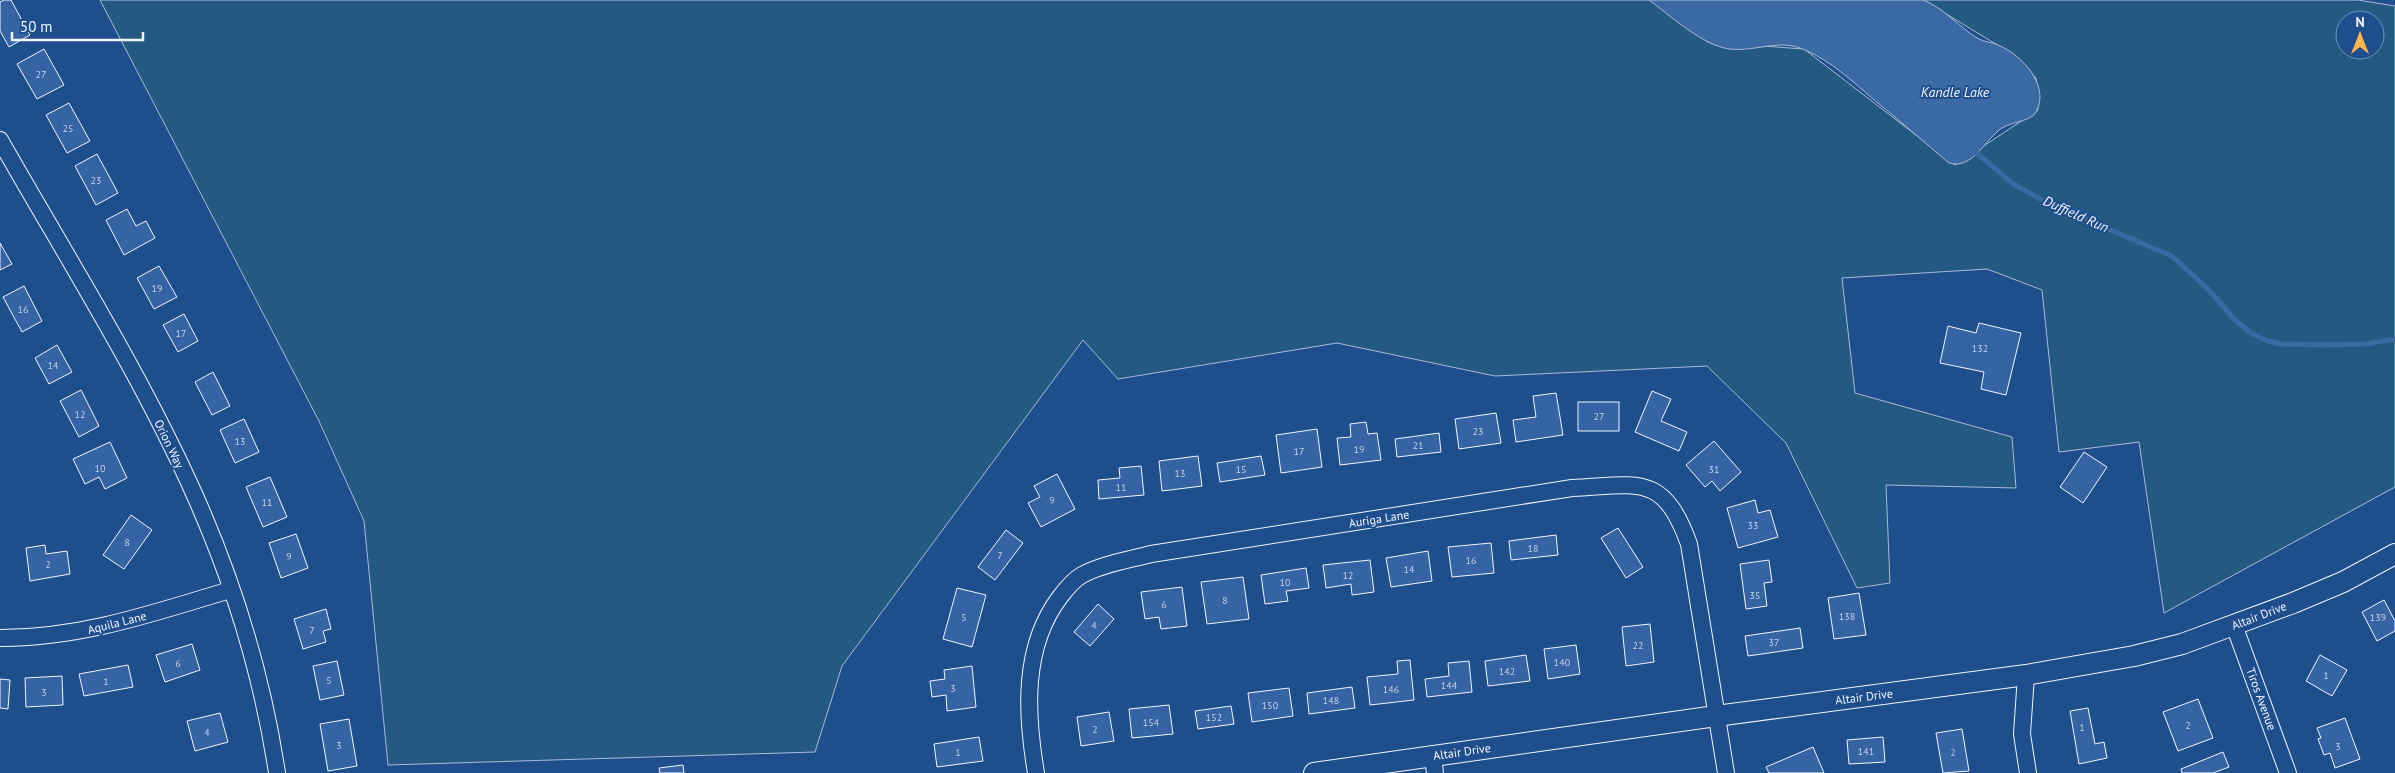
<svg xmlns="http://www.w3.org/2000/svg" width="2395" height="773" font-family="'PT Sans',sans-serif">
<style>
.green{fill:#245a82;stroke:#a8bbd7;fill-rule:evenodd}
.water{fill:#3b69a3;stroke:#a8bbd7}
.lines{fill:none;stroke-linecap:round;stroke-linejoin:round}
.stream{stroke:#3b69a3;stroke-width:5}
.building{fill:#3563a3;stroke:#f2f6ff}
.minor-casing{stroke:#f2f6ff;stroke-width:18}
.tertiary-casing{stroke:#f2f6ff;stroke-width:22}
.minor{stroke:#1f4e8c;stroke-width:16}
.tertiary{stroke:#1f4e8c;stroke-width:20}
.labels{text-anchor:middle;stroke-width:4;stroke-linejoin:round;paint-order:stroke}
.number-label{font-size:10px;fill:#c3d1e8}
.street-label{font-size:12px;fill:#f2f6ff;stroke:#1f4e8c}
.water-label{font-size:14px;font-style:italic;fill:#f2f6ff;stroke:#1f4e8c}
</style>
<rect width="100%" height="100%" fill="#1f4e8c"/>
<path class="green" d="M100,0H1653L1708,42L1804,49L1955,165L2038,110L2036,78L2014,55L1923,0H2358L2395,6V487L2164,613L2139,442L2059,452L2042,290L1987,269L1842,278L1855,393L2012,437L2016,488L1886,485L1890,583L1857,588L1786,443L1707,366L1495,376L1337,343L1118,379L1083,340L842,666L815,752L388,765L364,521L319,421ZM2345,20H2375V50H2345Z"/>
<path class="water" d="M1649,0H1923C1944,8 1958,26 1977,38C1984,42 1991,42 1998,45C2023,55 2053,89 2034,115C2025,122 2012,122 2002,128C1985,139 1973,170 1949,163C1924,142 1899,120 1873,99C1852,81 1831,61 1805,50C1780,38 1756,52 1730,49C1703,46 1671,16 1649,0Z"/>
<g class="lines">
<path class="stream" d="M1972,149L2012,183L2047,203L2172,256L2208,289L2236,321L2251,333L2268,341L2281,344L2324,345L2366,344L2395,339"/>
</g>
<g class="building">
<path d="M4,0H11L30,35L9,47L0,31V2Z"/>
<path d="M44,49L64,85L37,99L17,64Z"/>
<path d="M69,103L90,141L67,153L46,115Z"/>
<path d="M97,154L118,193L96,205L75,166Z"/>
<path d="M127,209L136,226L146,221L155,238L124,255L106,220Z"/>
<path d="M0,243L12,264L0,270Z"/>
<path d="M159,266L177,297L154,309L137,278Z"/>
<path d="M24,286L42,321L22,332L3,297Z"/>
<path d="M184,314L198,341L178,352L163,325Z"/>
<path d="M1979,323L2021,333L2006,395L1981,389L1984,372L1940,363L1948,326L1976,333Z"/>
<path d="M57,345L72,372L49,384L35,358Z"/>
<path d="M213,372L230,406L212,415L195,382Z"/>
<path d="M81,390L99,426L79,437L60,401Z"/>
<path d="M1652,391L1671,399L1661,421L1687,432L1679,451L1635,432Z"/>
<path d="M1556,393L1563,435L1516,442L1513,420L1536,417L1533,396Z"/>
<rect x="1578" y="402" width="41" height="29"/>
<path d="M1496,413L1501,443L1459,449L1455,419Z"/>
<path d="M244,419L259,452L235,463L220,430Z"/>
<path d="M1366,422L1368,434L1377,433L1381,460L1340,465L1337,438L1351,437L1350,424Z"/>
<path d="M1317,429L1322,467L1281,473L1276,435Z"/>
<path d="M1439,433L1441,452L1397,457L1395,439Z"/>
<path d="M1714,441L1741,472L1720,491L1712,481L1705,487L1686,465Z"/>
<path d="M110,442L127,478L105,489L99,477L85,484L73,459Z"/>
<path d="M2084,452L2107,467L2083,503L2060,487Z"/>
<path d="M1198,456L1202,486L1162,491L1159,461Z"/>
<path d="M1261,456L1265,475L1220,482L1217,463Z"/>
<path d="M1141,466L1144,495L1099,499L1098,480L1120,478L1119,468Z"/>
<path d="M1057,474L1075,509L1041,527L1028,503L1040,497L1034,486Z"/>
<path d="M270,477L287,517L263,527L246,487Z"/>
<path d="M1755,500L1758,513L1770,510L1778,537L1738,548L1727,508Z"/>
<path d="M131,515L152,530L124,569L103,555Z"/>
<path d="M1618,528L1643,567L1626,578L1601,538Z"/>
<path d="M1006,530L1023,543L995,580L978,567Z"/>
<path d="M296,534L308,568L281,578L269,543Z"/>
<path d="M1556,535L1558,555L1511,560L1509,541Z"/>
<path d="M1491,543L1494,573L1452,577L1448,547Z"/>
<path d="M45,545L46,554L67,551L70,574L30,581L26,548Z"/>
<path d="M1428,551L1432,581L1391,587L1386,558Z"/>
<path d="M1370,560L1374,592L1352,595L1351,584L1326,588L1323,565Z"/>
<path d="M1769,560L1772,582L1764,583L1767,606L1746,609L1740,564Z"/>
<path d="M1306,568L1309,588L1286,591L1288,601L1265,604L1261,575Z"/>
<path d="M1243,577L1249,619L1207,624L1201,582Z"/>
<path d="M1182,587L1187,626L1161,629L1159,617L1145,619L1141,592Z"/>
<path d="M957,588L986,595L972,647L943,639Z"/>
<path d="M1859,593L1866,635L1834,639L1828,598Z"/>
<path d="M2384,600L2395,621V631L2377,641L2362,612Z"/>
<path d="M1098,604L1114,619L1090,646L1074,632Z"/>
<path d="M326,609L331,629L323,631L326,642L303,649L294,619Z"/>
<path d="M1650,624L1654,662L1626,666L1622,627Z"/>
<path d="M1800,628L1803,648L1748,656L1745,636Z"/>
<path d="M192,644L200,670L165,682L156,655Z"/>
<path d="M1576,645L1580,674L1548,679L1544,649Z"/>
<path d="M1526,655L1530,681L1488,686L1485,661Z"/>
<path d="M2320,655L2347,670L2332,696L2306,681Z"/>
<path d="M1410,660L1414,700L1370,705L1367,677L1398,674L1397,661Z"/>
<path d="M337,661L344,695L320,700L313,666Z"/>
<path d="M1469,661L1472,692L1427,697L1425,679L1449,676L1448,663Z"/>
<path d="M128,665L133,687L84,696L79,674Z"/>
<path d="M972,666L976,707L947,711L946,695L932,697L930,681L945,679L944,670Z"/>
<path d="M62,676L63,705L26,707L25,678Z"/>
<path d="M0,679L10,680L8,709L0,708Z"/>
<path d="M1352,687L1355,708L1309,714L1307,693Z"/>
<path d="M1289,688L1293,716L1252,722L1248,693Z"/>
<path d="M2198,699L2213,738L2178,751L2163,712Z"/>
<path d="M1169,705L1173,734L1132,738L1129,709Z"/>
<path d="M1231,706L1234,724L1198,729L1195,711Z"/>
<path d="M2088,708L2095,744L2104,742L2107,758L2079,764L2070,711Z"/>
<path d="M1109,712L1114,741L1081,746L1077,717Z"/>
<path d="M220,713L228,742L195,751L187,721Z"/>
<path d="M2345,718L2360,759L2335,768L2330,753L2324,755L2318,739L2321,738L2317,728Z"/>
<path d="M349,719L357,766L328,771L320,724Z"/>
<path d="M1962,729L1969,771L1943,773L1936,733Z"/>
<path d="M979,737L983,761L937,767L934,744Z"/>
<path d="M1883,737L1885,762L1849,764L1847,740Z"/>
<path d="M1813,747L1824,773H1769L1766,767Z"/>
<path d="M2223,752L2229,767L2213,773H2182L2181,769Z"/>
<path d="M683,765L684,773H660L659,768Z"/>
</g>
<g class="lines">
<defs>
<g id="minor">
<path d="M0,140C67,258 141,374 196,498C234,584 263,680 277,773"/>
<path d="M2234,625L2288,773"/>
<path d="M0,638C82,638 153,613 230,590"/>
<path d="M2026,675L2022,734L2028,773"/>
<path d="M1433,756L1435,773"/>
<path d="M1036,773C1026,714 1022,647 1060,597C1066,589 1073,580 1082,575C1102,564 1129,560 1151,554L1572,488C1638,485 1663,472 1689,544L1726,773"/>
</g>
<path id="tertiary" d="M1314,773L1716,716L2026,675L2134,656L2182,644L2293,603L2343,582L2395,554"/>
</defs>
<use href="#minor" class="minor-casing"/>
<use href="#tertiary" class="tertiary-casing"/>
<use href="#minor" class="minor"/>
<use href="#tertiary" class="tertiary"/>
</g>
<g class="labels">
<g class="number-label">
<text x="41" y="78">27</text>
<text x="68" y="132">25</text>
<text x="96" y="184">23</text>
<text x="157" y="292">19</text>
<text x="23" y="313">16</text>
<text x="181" y="337">17</text>
<text x="1980" y="352">132</text>
<text x="53" y="369">14</text>
<text x="80" y="418">12</text>
<text x="1599" y="420">27</text>
<text x="1478" y="435">23</text>
<text x="240" y="445">13</text>
<text x="1418" y="449">21</text>
<text x="1359" y="453">19</text>
<text x="1299" y="455">17</text>
<text x="100" y="472">10</text>
<text x="1241" y="473">15</text>
<text x="1714" y="473">31</text>
<text x="1180" y="477">13</text>
<text x="1121" y="491">11</text>
<text x="1052" y="504">9</text>
<text x="267" y="506">11</text>
<text x="1753" y="529">33</text>
<text x="127" y="546">8</text>
<text x="1533" y="552">18</text>
<text x="1000" y="559">7</text>
<text x="289" y="560">9</text>
<text x="1471" y="564">16</text>
<text x="48" y="568">2</text>
<text x="1409" y="573">14</text>
<text x="1348" y="579">12</text>
<text x="1285" y="586">10</text>
<text x="1755" y="599">35</text>
<text x="1225" y="604">8</text>
<text x="1164" y="608">6</text>
<text x="1847" y="620">138</text>
<text x="964" y="621">5</text>
<text x="2378" y="621">139</text>
<text x="1094" y="629">4</text>
<text x="312" y="634">7</text>
<text x="1774" y="646">37</text>
<text x="1638" y="649">22</text>
<text x="1562" y="666">140</text>
<text x="178" y="667">6</text>
<text x="1507" y="675">142</text>
<text x="2326" y="679">1</text>
<text x="329" y="684">5</text>
<text x="106" y="685">1</text>
<text x="1449" y="689">144</text>
<text x="953" y="692">3</text>
<text x="1391" y="693">146</text>
<text x="44" y="696">3</text>
<text x="1331" y="704">148</text>
<text x="1270" y="709">150</text>
<text x="1214" y="721">152</text>
<text x="1151" y="726">154</text>
<text x="2188" y="729">2</text>
<text x="2082" y="731">1</text>
<text x="1095" y="733">2</text>
<text x="207" y="736">4</text>
<text x="339" y="749">3</text>
<text x="2338" y="750">3</text>
<text x="1866" y="755">141</text>
<text x="958" y="756">1</text>
<text x="1953" y="756">2</text>
</g>
<g class="street-label">
<text transform="translate(169 444) rotate(64)" y="4">Orion Way</text>
<text transform="translate(1379 519) rotate(-9)" y="4">Auriga Lane</text>
<text transform="translate(2259 616) rotate(-21)" y="4">Altair Drive</text>
<text transform="translate(117 623) rotate(-14)" y="4">Aquila Lane</text>
<text transform="translate(1864 697) rotate(-7)" y="4">Altair Drive</text>
<text transform="translate(2261 699) rotate(70)" y="4">Tiros Avenue</text>
<text transform="translate(1462 752) rotate(-8)" y="4">Altair Drive</text>
</g>
<g class="water-label">
<text x="1955" y="97">Kandle Lake</text>
<text transform="translate(2076 214) rotate(24)" y="5">Duffield Run</text>
</g>
</g>
<g transform="translate(2360 35)"><circle r="24" fill="#1f4e8c" stroke="#7391ba"/>
<path d="M0-4L9 19L0 12L-9 19Z" fill="#ffb74d"/>
<text y="-8" font-size="14" font-weight="bold" text-anchor="middle" fill="#f2f6ff">N</text>
</g>
<path d="M12 32v8h131v-8" fill="none" stroke="#f2f6ff" stroke-width="2.5"/>
<text x="20" y="32" font-size="15" fill="#f2f6ff" stroke="#1f4e8c" stroke-width="4" paint-order="stroke">50 m</text>
</svg>
